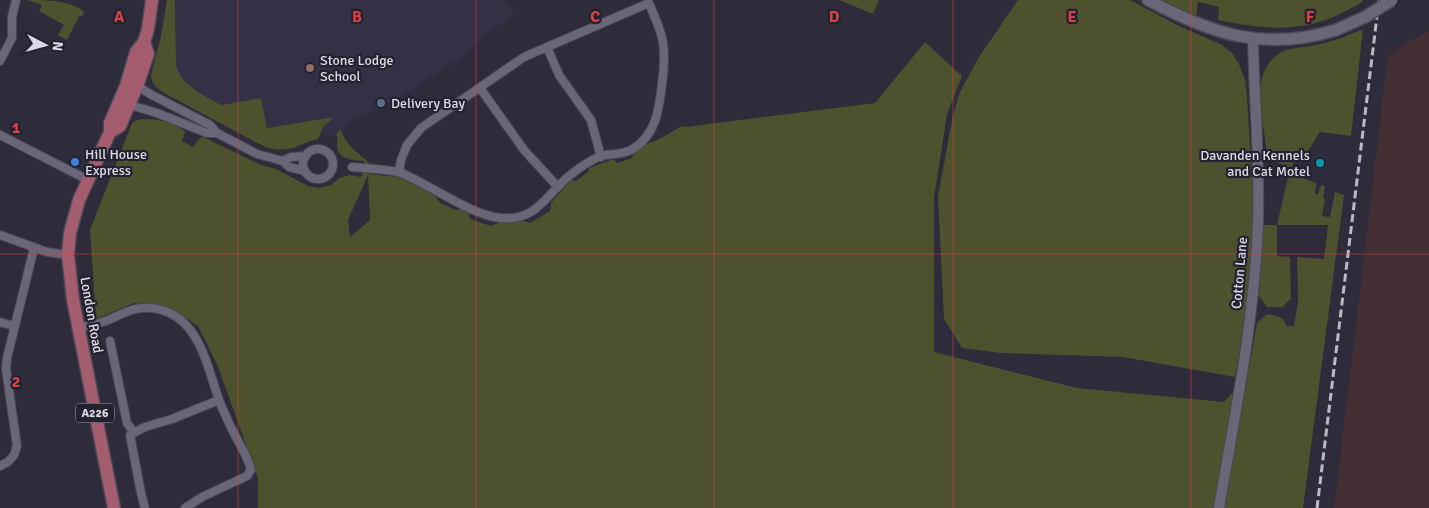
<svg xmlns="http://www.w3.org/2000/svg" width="1429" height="508" font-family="Signika,sans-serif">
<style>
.commercial{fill:#422e33}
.built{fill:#343046}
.green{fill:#4e512e;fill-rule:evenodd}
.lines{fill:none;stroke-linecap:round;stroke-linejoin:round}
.minor-casing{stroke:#494754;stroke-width:10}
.tertiary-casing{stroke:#494754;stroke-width:12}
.secondary-casing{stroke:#494754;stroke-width:14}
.primary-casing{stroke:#494754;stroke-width:15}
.minor{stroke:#696677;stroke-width:8}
.tertiary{stroke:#696677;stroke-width:10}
.secondary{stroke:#696677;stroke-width:11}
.primary{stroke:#a45c6f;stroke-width:12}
.rail{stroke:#bbb9c4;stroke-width:3;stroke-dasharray:8 4;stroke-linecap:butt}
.secondary-bridge-casing{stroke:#494754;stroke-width:14;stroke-linecap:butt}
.secondary-bridge{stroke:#696677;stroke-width:11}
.grid{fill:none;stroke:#d74344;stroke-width:1;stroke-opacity:0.55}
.education-dot{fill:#8d6e63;stroke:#242130;stroke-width:2}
.service-dot{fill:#5c6f8a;stroke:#242130;stroke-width:2}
.shop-dot{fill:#3f7fe0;stroke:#242130;stroke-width:2}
.culture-dot{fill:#0f9aa8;stroke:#242130;stroke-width:2}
.labels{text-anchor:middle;stroke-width:4.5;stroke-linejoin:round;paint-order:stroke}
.shield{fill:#242130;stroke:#a5a3af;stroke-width:1}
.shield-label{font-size:12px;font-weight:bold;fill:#dcdbe5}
.poi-label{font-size:14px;fill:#dcdbe5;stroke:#242130;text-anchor:start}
.street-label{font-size:14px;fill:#dcdbe5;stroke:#242130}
.grid-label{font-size:16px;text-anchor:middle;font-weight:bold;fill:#d74344;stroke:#242130;stroke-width:4.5;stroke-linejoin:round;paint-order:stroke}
</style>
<rect width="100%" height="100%" fill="#2e2b3a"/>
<path class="commercial" d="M1429,30V508H1334L1388,55Z"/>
<path class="built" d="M175,0H505L515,14L473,45L472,50L401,97L346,124L343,133L338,137L320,132L328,121L260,130L187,84L178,73L176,66Z"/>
<g class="green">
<path d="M27,0C45,0 72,0 84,12L82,16H79L67,40L58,35L64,25L39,11L42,5Z"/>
<path d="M167,0H175L176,66C182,86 204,95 221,105L261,98L267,128L334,117L323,127L318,139C295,145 291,154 265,147L166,94C158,89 151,85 151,75L161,36Z"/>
<path d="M839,0H879L873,14Z"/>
<path d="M1018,0H1130L1179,26L1222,45L1232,53L1239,64L1245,80L1247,96L1254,214L1249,298L1235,377L1123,357L1001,353L962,348L944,319L938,197L953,115L960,92L979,57Z"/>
<path d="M1161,0H1364C1359,5 1350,8 1344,12C1302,34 1262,29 1218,20L1219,7L1198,2L1196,17Z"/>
<path d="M1363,29L1351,136L1320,132L1306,154L1294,159L1292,168C1258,156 1270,157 1263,127C1258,100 1255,62 1286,50C1297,47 1309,47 1320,44C1335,41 1349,35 1363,29Z"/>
<path d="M925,42L962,76L947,114L934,198V352L1077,388L1224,402L1237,388L1215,508H258V478L217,364L198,326L169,307L134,303L96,319L90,230L132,123C143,114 175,122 185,132L182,141L193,147L198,140L203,137L261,165L276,169L308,186L320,188L331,185L339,178L350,175L361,177L364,170V161C348,159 333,159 338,137L336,136L340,129L345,139L353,149L372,165L369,174L397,177L415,183L433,193L440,203L456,210L463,209L468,211L470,219L491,226C498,221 522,219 530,223L550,211L551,203L571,180L576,181L588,172L589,168L613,159L617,163L632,158C636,147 647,144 657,140C666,136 674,130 682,126L686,127L875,103ZM368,175L370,220L350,237L348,220Z"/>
<path d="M1289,173L1316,183L1315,194H1318L1321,185L1325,186L1323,198L1325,199L1322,216L1330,217L1335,192L1344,195L1303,508H1224L1257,323L1267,314C1277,316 1283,316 1287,326H1294L1298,301L1297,257L1324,259L1328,225H1277V256L1290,257L1291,301L1289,300L1283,307H1267L1259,296L1263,225H1277Z"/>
</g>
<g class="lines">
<defs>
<g id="minor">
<path d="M547,47L559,75L591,120L601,157"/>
<path d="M0,61L12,38V17L16,0"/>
<path d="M134,86H137L152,95L210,125L217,133L257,154L283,161L289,167L305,171"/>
<path d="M480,88L524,150L558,187"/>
<path d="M127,104L157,113L207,133H217"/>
<path d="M0,135L88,180"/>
<circle cx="318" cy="164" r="15"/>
<path d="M283,161L291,157L306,156"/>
<path d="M352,167C363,168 393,170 401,173C431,185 472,216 501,218C537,221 546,195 569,176C579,168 592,158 605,155C615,154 623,154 631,150C656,136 659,110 662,84C664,70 665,57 663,43C661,29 654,16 649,3L524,57L421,128L407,145L401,160L399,172"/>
<path d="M0,235L47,252L68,255"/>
<path d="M0,322L14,326"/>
<path d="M78,328C88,326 98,324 108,320C123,314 134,306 151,308C197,312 206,362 218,397C220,404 225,414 228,421C235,438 247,453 251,470L247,476L202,497L185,508"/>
<path d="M110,341L127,423L133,431"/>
<path d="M0,466L8,462L14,455L17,446L6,369L7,358L34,248"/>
<path d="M145,508L141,493L130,435L145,427L172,419L219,400"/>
</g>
<path id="tertiary" d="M1219,508C1235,413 1255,318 1258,221C1260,160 1254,100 1253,39"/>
<path id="secondary" d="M1148,0C1212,34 1263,52 1336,30"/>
<g id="primary">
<path d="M110,132L120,126L137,86L148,54L144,42"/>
<path d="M114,508L73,300L68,255L70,233L79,200L110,132V123L126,86L136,52L144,42L148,29L152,0"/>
</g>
</defs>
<use href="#minor" class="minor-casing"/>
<use href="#tertiary" class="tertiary-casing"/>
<use href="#secondary" class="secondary-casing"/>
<use href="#primary" class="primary-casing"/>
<use href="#minor" class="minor"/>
<use href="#tertiary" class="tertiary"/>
<use href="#secondary" class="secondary"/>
<use href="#primary" class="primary"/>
<path class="rail" d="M1317,508L1379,0"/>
<defs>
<path id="secondary-bridge" d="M1336,30L1365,17L1392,0"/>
</defs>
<use href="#secondary-bridge" class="secondary-bridge-casing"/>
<use href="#secondary-bridge" class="secondary-bridge"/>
</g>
<path class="grid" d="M238,0V508M476,0V508M714,0V508M953,0V508M1191,0V508M0,254H1429"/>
<circle class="education-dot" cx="310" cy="68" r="5"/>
<circle class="service-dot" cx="381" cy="103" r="5"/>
<circle class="shop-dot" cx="75" cy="162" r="5"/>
<circle class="culture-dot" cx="1320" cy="163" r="5"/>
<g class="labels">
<rect class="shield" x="76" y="403.5" width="38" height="19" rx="4"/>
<g class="shield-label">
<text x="95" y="417">A226</text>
</g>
<g class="poi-label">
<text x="320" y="65">Stone Lodge<tspan x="320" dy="16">School</tspan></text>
<text x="391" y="108">Delivery Bay</text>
<text x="85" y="159">Hill House<tspan x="85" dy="16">Express</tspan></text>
<text x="1310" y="160" text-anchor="end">Davanden Kennels<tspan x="1310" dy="16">and Cat Motel</tspan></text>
</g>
<g class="street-label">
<text transform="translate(1239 273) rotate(-85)" y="5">Cotton Lane</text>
<text transform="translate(92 315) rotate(80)" y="5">London Road</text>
</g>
</g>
<g class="grid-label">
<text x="119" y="22">A</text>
<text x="357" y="22">B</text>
<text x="595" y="22">C</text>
<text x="834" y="22">D</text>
<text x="1072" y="22">E</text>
<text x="1310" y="22">F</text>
<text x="16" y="133">1</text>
<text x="16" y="387">2</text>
</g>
<g transform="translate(45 45) rotate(96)" stroke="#242130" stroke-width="4" paint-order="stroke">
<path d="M0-4L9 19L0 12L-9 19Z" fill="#dcdbe5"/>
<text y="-8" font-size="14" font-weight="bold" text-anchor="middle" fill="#dcdbe5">N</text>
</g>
</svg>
